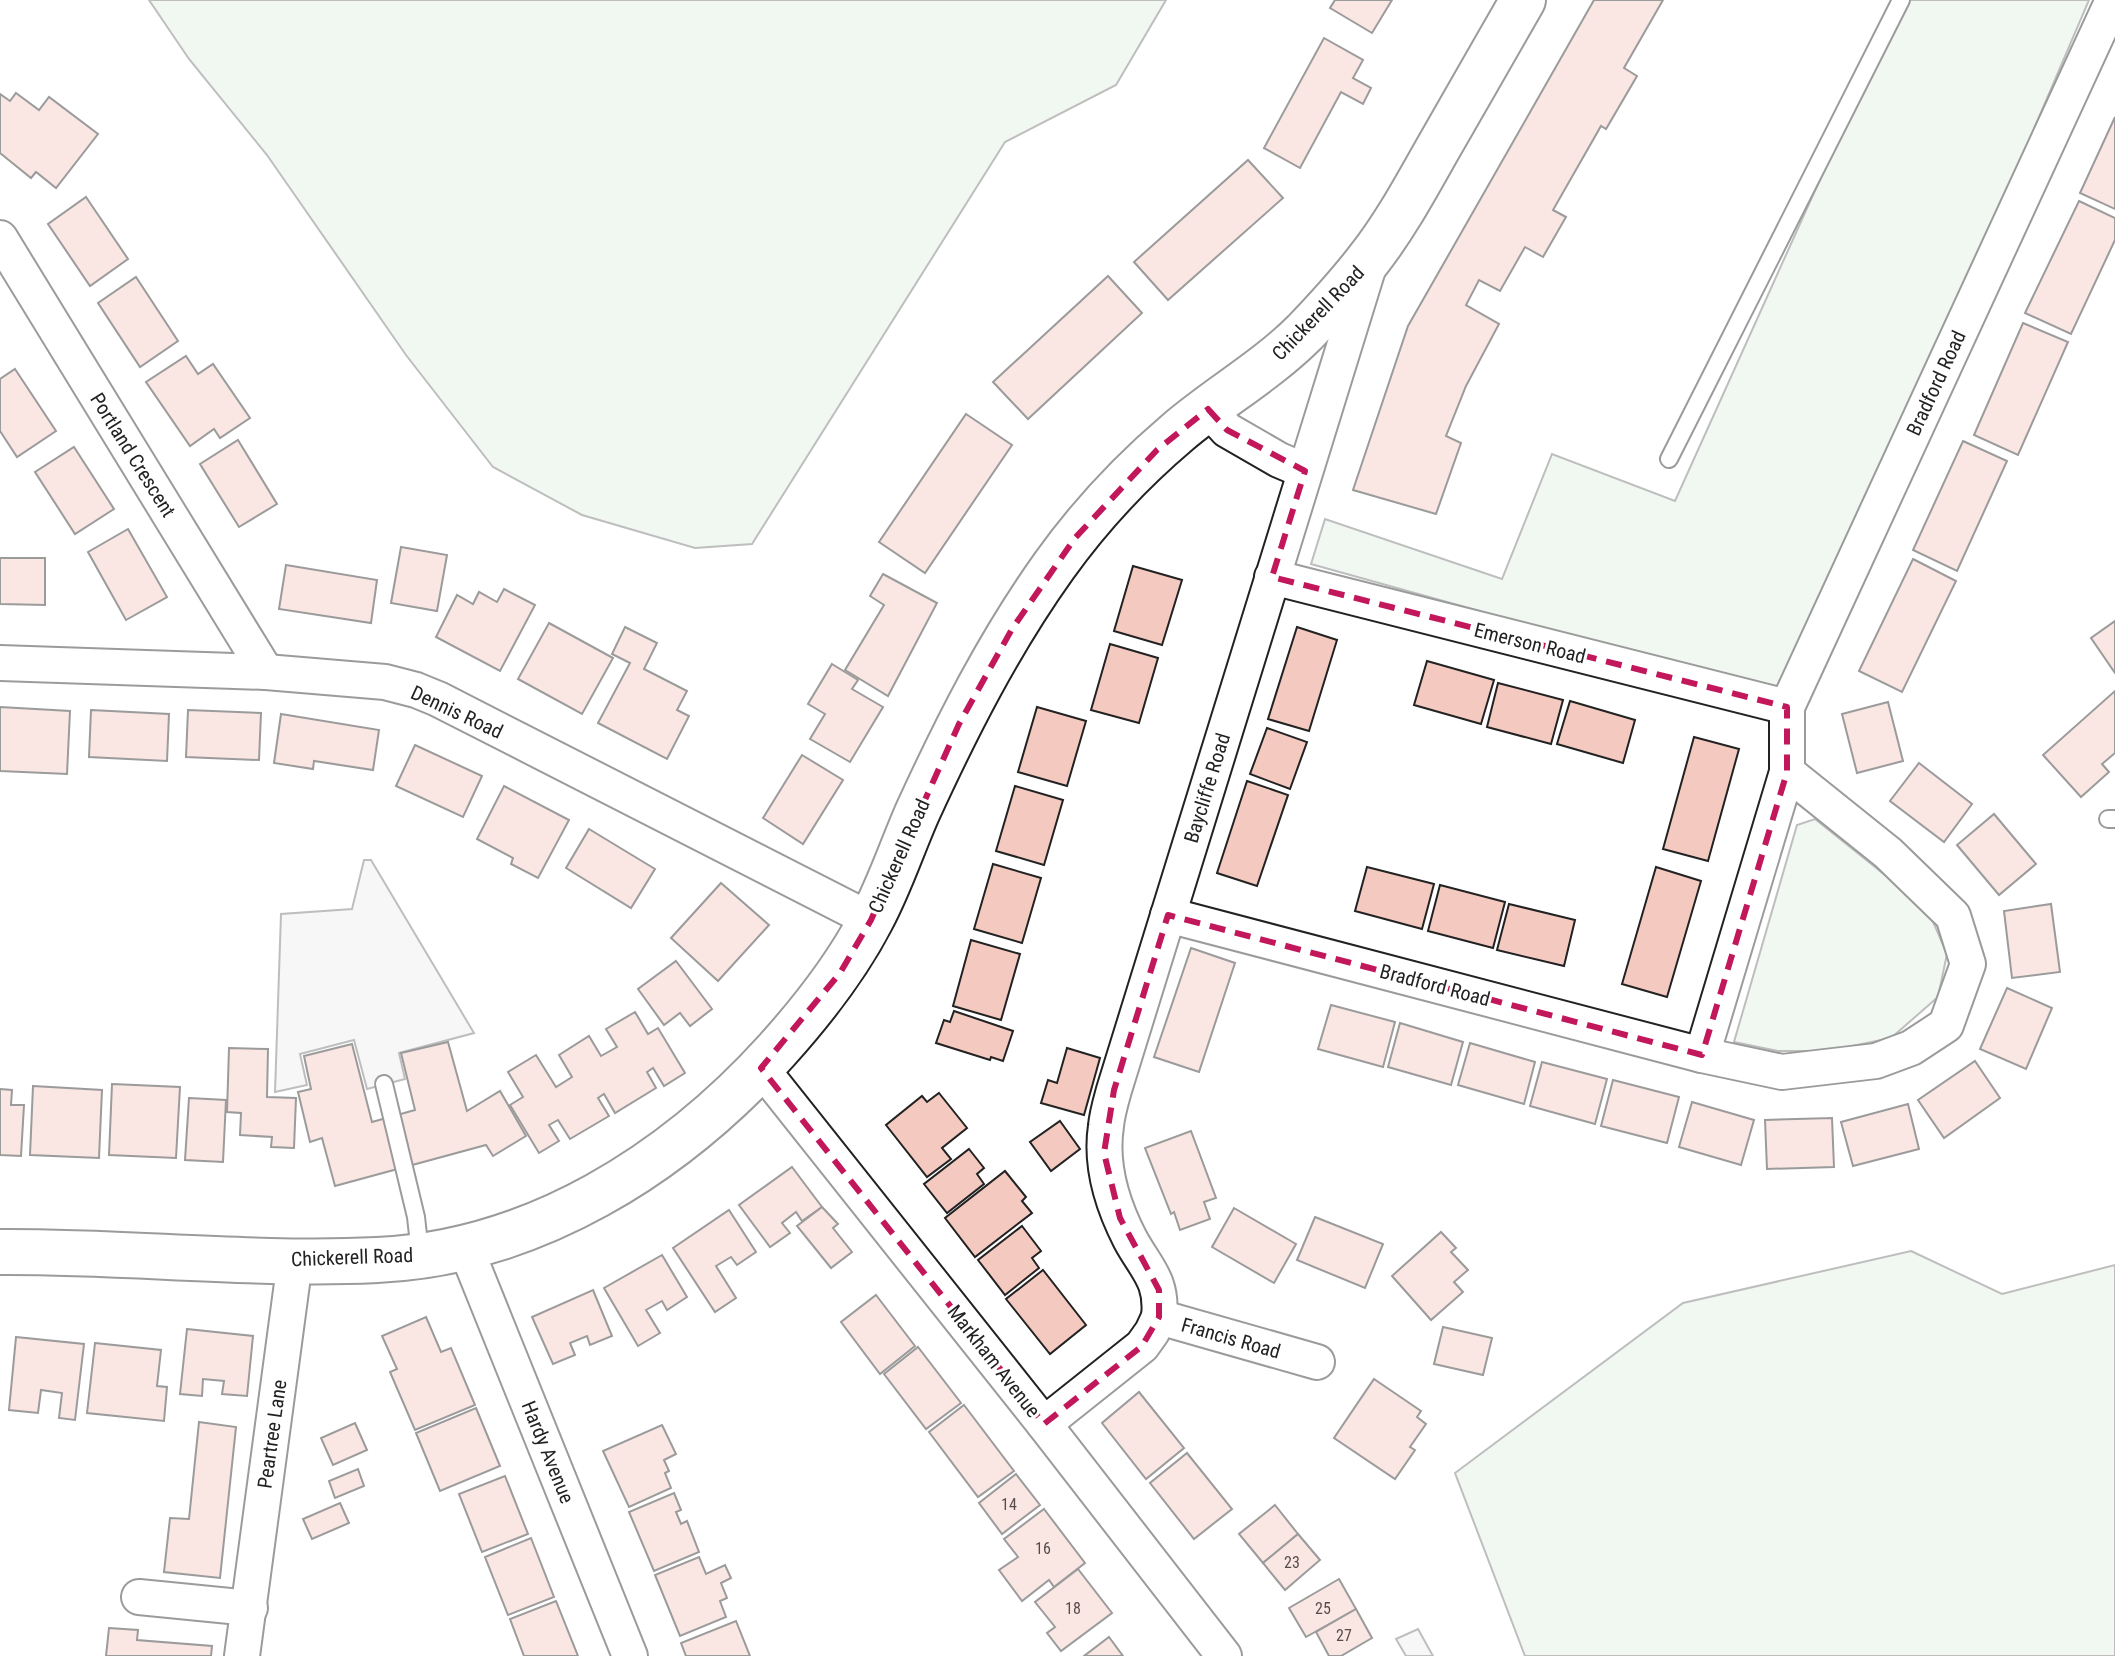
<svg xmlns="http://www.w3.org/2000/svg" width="2115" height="1656" font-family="'Roboto Condensed',sans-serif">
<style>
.green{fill:#e0efe3;stroke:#6f6f6f;stroke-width:2}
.parking{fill:#ededed;stroke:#6f6f6f;stroke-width:2}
.building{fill:#f3c9c0;stroke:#222;stroke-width:2}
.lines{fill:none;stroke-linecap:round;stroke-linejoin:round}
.service-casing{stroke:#222;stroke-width:20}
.minor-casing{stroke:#222;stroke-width:38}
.secondary-casing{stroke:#222;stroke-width:48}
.service{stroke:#fff;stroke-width:16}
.minor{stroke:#fff;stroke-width:34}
.secondary{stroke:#fff;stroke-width:44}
.marked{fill:none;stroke:#c2185b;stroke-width:6;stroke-dasharray:16 10;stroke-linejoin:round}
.labels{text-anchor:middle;stroke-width:6;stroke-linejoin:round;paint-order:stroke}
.number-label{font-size:16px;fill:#564c4a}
.street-label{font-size:20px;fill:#222;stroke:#fff}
</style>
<rect width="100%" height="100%" fill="#fff"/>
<g class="green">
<path d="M149,0H1166L1116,85L1005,142L752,544L695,548L582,515L493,467L406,355L267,155L189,59Z"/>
<path d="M1901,0H2089L1791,698L1311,564L1325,519L1502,579L1552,454L1675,501Z"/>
<path d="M1815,819L1890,879L1931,917L1947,954L1938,997L1891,1038L1828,1051H1778L1734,1042L1797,825Z"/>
<path d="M1911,1251L2002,1294L2115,1265V1656H1525L1455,1473L1683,1303Z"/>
</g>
<g class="parking">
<path d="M364,860H371L474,1033L399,1053L405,1079L367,1089L354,1040L300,1054L307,1085L275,1092L281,914L352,909Z"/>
<path d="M1418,1629L1433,1656H1406L1396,1639Z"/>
</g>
<g class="building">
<path d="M1335,0H1392L1372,33L1330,8Z"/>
<path d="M1594,0H1663L1624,68L1637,76L1606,129L1601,126L1553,210L1566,217L1543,257L1525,247L1500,291L1479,280L1466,305L1499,324L1466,386L1446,436L1461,443L1436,514L1353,490L1408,326Z"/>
<path d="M1324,38L1363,60L1353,78L1371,88L1363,104L1341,92L1300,168L1264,148Z"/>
<path d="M16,93L39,110L49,97L98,134L56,188L36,172L31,178L0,153V94L10,101Z"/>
<path d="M2115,117V209L2080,193Z"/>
<path d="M1248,160L1283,198L1168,300L1134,262Z"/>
<path d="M86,197L128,259L90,286L48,224Z"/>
<path d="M2079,201L2115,218V240L2071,334L2025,313Z"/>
<path d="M1108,276L1142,313L1028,419L993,382Z"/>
<path d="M136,277L178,341L140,367L98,303Z"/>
<path d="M2023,323L2068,342L2018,455L1974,435Z"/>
<path d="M186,356L198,374L213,364L250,418L220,438L214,429L190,446L146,382Z"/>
<path d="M15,369L56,431L17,457L0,431V379Z"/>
<path d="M966,414L1012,445L925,573L879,542Z"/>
<path d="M238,440L277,504L239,527L200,464Z"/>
<path d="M1963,441L2007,461L1957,571L1913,550Z"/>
<path d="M74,447L114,509L75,534L35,472Z"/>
<path d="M128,529L167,597L126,620L88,552Z"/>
<path d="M401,547L447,555L437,611L391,603Z"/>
<path d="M0,558H45V605L0,604Z"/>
<path d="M1913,559L1956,581L1902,692L1859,671Z"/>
<path d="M286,565L377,580L371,623L279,609Z"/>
<path d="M1133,566L1182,580L1162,645L1114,631Z"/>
<path d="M883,574L937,603L888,696L845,670L884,605L870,596Z"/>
<path d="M504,589L535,605L500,671L436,637L457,595L473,604L479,592L497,602Z"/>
<path d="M2115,621V673L2091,638Z"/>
<path d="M549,623L613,658L582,714L518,679Z"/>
<path d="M625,627L657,643L644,669L687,691L677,710L689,716L667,759L598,723L630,663L612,654Z"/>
<path d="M1297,627L1337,640L1309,731L1268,719Z"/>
<path d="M1110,644L1158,658L1139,723L1091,710Z"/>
<path d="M1427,661L1494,680L1481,724L1414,705Z"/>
<path d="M832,664L858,680L852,689L883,707L850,762L810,739L825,714L808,704Z"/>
<path d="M1498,683L1563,700L1551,744L1487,727Z"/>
<path d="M2115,691V753L2102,764L2109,772L2081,797L2043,755Z"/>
<path d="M1570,701L1635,720L1623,763L1557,744Z"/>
<path d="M1888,702L1903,761L1857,773L1842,714Z"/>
<path d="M0,707L70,711L67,774L0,771Z"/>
<path d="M1037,707L1086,721L1067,786L1018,772Z"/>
<path d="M91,710L169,714L167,761L89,757Z"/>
<path d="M188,710L261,713L259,760L186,757Z"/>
<path d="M281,714L379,730L373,770L314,761L313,769L274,763Z"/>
<path d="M1267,728L1307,742L1290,789L1250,774Z"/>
<path d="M1694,737L1739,749L1708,861L1663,849Z"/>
<path d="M415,745L482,776L463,817L396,786Z"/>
<path d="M802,755L843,780L803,844L763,818Z"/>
<path d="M1919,763L1972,804L1944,842L1890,801Z"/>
<path d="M1247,781L1288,795L1257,886L1217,873Z"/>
<path d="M504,786L569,820L538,878L511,864L513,858L477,839Z"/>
<path d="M1015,786L1063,800L1044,865L996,851Z"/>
<path d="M1994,814L2036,864L1999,895L1957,845Z"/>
<path d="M589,829L655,869L631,908L566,868Z"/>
<path d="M993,864L1041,878L1022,943L974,929Z"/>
<path d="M1367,867L1434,884L1422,929L1355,911Z"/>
<path d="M1656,867L1701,881L1667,997L1622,984Z"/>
<path d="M721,883L769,925L718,981L671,938Z"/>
<path d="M1440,885L1505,902L1493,948L1428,931Z"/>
<path d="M1509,904L1575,920L1564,966L1497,950Z"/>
<path d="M2051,904L2060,972L2012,978L2004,911Z"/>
<path d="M971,940L1020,954L1001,1020L953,1006Z"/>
<path d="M1191,948L1235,963L1199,1072L1154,1057Z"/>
<path d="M676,961L712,1009L690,1026L680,1013L664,1025L638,989Z"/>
<path d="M2007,988L2052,1008L2026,1069L1980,1049Z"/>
<path d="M1331,1005L1395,1022L1383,1067L1318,1049Z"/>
<path d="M954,1011L1013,1031L1003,1061L991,1057L990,1060L936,1043L944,1020L950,1022Z"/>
<path d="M635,1012L648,1034L658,1028L685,1073L664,1086L653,1068L647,1072L656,1088L615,1113L604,1094L598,1098L609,1116L570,1139L558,1120L549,1125L559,1141L539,1153L510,1105L523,1097L508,1072L536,1055L556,1087L572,1077L559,1055L589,1036L601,1056L617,1047L606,1029Z"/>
<path d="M1400,1023L1463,1042L1451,1085L1388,1067Z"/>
<path d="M448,1042L467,1111L500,1091L526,1136L493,1156L486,1145L335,1186L322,1138L310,1142L298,1092L311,1089L304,1056L352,1044L372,1122L415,1110L401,1053Z"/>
<path d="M1470,1043L1535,1062L1524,1104L1458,1085Z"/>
<path d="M229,1048L268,1049L267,1097L296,1098L294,1148L271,1147L272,1137L240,1135L241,1113L227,1112Z"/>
<path d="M1067,1048L1100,1058L1084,1115L1041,1103L1048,1080L1057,1083Z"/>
<path d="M1975,1061L2000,1098L1944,1138L1918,1100Z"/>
<path d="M1542,1062L1607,1079L1595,1124L1530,1106Z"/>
<path d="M1613,1080L1679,1097L1667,1143L1601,1126Z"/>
<path d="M112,1084L180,1087L176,1158L109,1155Z"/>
<path d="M33,1086L102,1090L99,1158L30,1155Z"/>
<path d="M0,1089L12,1090L11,1105H24L21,1156L0,1155Z"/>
<path d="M939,1093L967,1128L942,1148L951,1159L927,1177L886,1125L922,1096L927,1102Z"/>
<path d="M189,1098L226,1100L223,1162L185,1160Z"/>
<path d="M1692,1102L1754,1120L1741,1165L1679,1147Z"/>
<path d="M1908,1104L1919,1149L1853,1166L1841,1122Z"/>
<path d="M1832,1118L1834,1167L1767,1169L1765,1120Z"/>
<path d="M1060,1121L1080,1149L1051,1171L1030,1142Z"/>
<path d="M1191,1131L1216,1198L1204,1202L1210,1219L1180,1230L1174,1212L1171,1214L1145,1148Z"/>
<path d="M969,1149L984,1168L977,1174L984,1184L947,1213L924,1184Z"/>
<path d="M792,1167L822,1207L802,1221L796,1212L782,1223L790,1233L770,1247L739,1205Z"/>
<path d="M1005,1171L1026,1197L1022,1201L1032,1213L975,1257L945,1218Z"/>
<path d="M822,1207L838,1224L833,1228L852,1252L831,1268L797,1226Z"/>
<path d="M1234,1208L1296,1244L1274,1283L1212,1247Z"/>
<path d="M729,1210L756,1252L737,1265L731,1257L716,1266L736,1298L715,1312L673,1248Z"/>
<path d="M1315,1217L1383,1244L1365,1288L1297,1260Z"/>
<path d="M1022,1226L1041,1251L1032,1258L1039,1268L1005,1295L978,1260Z"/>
<path d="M1441,1232L1456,1248L1451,1252L1468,1270L1454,1282L1463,1292L1431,1320L1392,1276Z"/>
<path d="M662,1255L687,1297L667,1310L662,1301L646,1310L660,1333L638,1346L604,1288Z"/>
<path d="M1043,1270L1086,1325L1050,1354L1006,1299Z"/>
<path d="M593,1290L612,1336L590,1345L587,1336L570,1343L575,1355L553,1364L532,1317Z"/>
<path d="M876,1295L915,1346L880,1374L841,1322Z"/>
<path d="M426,1317L441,1352L451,1348L475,1405L415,1430L390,1372L397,1369L382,1336Z"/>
<path d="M1443,1327L1492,1338L1483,1375L1434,1364Z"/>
<path d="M187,1329L253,1336L247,1396L222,1394L224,1381L203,1379L202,1396L180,1394Z"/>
<path d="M16,1337L84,1344L75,1420L59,1418L62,1393L41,1390L38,1413L9,1410Z"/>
<path d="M95,1343L161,1350L157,1386L167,1387L164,1421L87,1413Z"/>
<path d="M918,1347L961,1403L926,1429L884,1374Z"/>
<path d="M1374,1379L1421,1411L1417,1417L1426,1424L1410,1447L1415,1450L1395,1479L1334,1438Z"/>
<path d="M1139,1392L1184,1448L1146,1479L1102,1423Z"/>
<path d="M964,1405L1014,1471L978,1497L929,1432Z"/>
<path d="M476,1408L500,1466L440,1491L416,1433Z"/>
<path d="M199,1422L236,1427L220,1578L164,1572L170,1518L189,1519Z"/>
<path d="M355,1423L367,1450L333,1465L321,1438Z"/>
<path d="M662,1425L676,1454L664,1460L669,1471L665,1473L671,1488L629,1507L603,1451Z"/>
<path d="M1187,1453L1232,1509L1194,1539L1150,1483Z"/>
<path d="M358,1469L364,1486L335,1498L329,1481Z"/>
<path d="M1016,1474L1040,1505L1002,1534L979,1503Z"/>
<path d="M505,1476L528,1534L482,1552L459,1494Z"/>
<path d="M674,1493L681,1510L676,1512L681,1524L687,1521L699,1552L654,1571L629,1512Z"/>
<path d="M340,1503L349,1523L312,1539L303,1519Z"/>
<path d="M1275,1505L1298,1534L1263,1563L1239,1534Z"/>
<path d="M1044,1509L1085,1563L1054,1587L1049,1580L1022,1601L999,1570L1018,1557L1004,1539Z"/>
<path d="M1298,1534L1320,1560L1285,1590L1263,1563Z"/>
<path d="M531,1538L554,1597L508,1615L485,1557Z"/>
<path d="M699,1557L706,1574L725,1565L731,1578L721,1583L727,1598L720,1601L726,1617L680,1636L655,1575Z"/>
<path d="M1078,1569L1112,1613L1061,1651L1047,1633L1055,1627L1035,1602Z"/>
<path d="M1339,1579L1356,1609L1306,1637L1289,1608Z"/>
<path d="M556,1601L578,1656H524L510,1619Z"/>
<path d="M1356,1609L1372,1638L1341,1656H1329L1316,1632Z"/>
<path d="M736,1621L750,1656H686L681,1643Z"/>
<path d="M109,1628L138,1630L137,1640L212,1646L211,1656H106Z"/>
<path d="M1109,1637L1123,1656H1084Z"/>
</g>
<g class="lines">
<defs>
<g id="service">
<path d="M1669,459L1901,0"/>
<path d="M2108,819H2115"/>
<path d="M384,1084L416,1217L420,1253"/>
</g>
<g id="minor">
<path d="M0,238L266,672"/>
<path d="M1208,409L1227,430L1279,460L1305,471"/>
<path d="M1272,577L1787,707"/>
<path d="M0,663L266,672L385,682L416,690L438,699L871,920"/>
<path d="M1168,915L1702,1055L1782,1072L1876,1061L1911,1048L1946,1025L1968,964L1953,916L1888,853L1787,772"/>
<path d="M1702,1055L1787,772V707L2113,0"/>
<path d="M761,1068L1044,1424L1224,1656"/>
<path d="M466,1249L630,1656"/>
<path d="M1159,1317C1163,1280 1146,1269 1130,1239C1112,1204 1100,1165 1106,1126C1107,1114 1111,1101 1114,1090L1369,266"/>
<path d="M1044,1424L1142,1346L1152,1332L1159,1317L1317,1362"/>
<path d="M139,1597L250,1608"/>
<path d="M242,1656L295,1261"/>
</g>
<path id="secondary" d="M0,1252C126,1251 252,1266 377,1260C534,1253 674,1164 777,1050C813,1010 846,968 871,920C890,885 902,847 918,811C957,726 999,643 1054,566C1089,517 1132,471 1178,432C1219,397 1266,371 1305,332C1327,309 1349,285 1369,259C1395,226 1416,187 1437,150C1466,100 1494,50 1523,0"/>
</defs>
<use href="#service" class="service-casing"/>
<use href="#minor" class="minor-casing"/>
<use href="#secondary" class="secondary-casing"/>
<use href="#service" class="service"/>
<use href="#minor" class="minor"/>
<use href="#secondary" class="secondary"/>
</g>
<path d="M0 0H2115V1656H0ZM1208,409L1227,430L1305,471L1272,577L1787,707V772L1702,1055L1168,915L1114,1090L1104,1153L1120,1218L1159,1290V1317L1142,1346L1044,1424L761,1068L840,973L871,920L959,724L1012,629L1075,538L1157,450Z" fill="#fff" fill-opacity=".55" fill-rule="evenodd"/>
<path class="marked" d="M1208,409L1227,430L1305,471L1272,577L1787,707V772L1702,1055L1168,915L1114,1090L1104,1153L1120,1218L1159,1290V1317L1142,1346L1044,1424L761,1068L840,973L871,920L959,724L1012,629L1075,538L1157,450Z"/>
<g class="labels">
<g class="number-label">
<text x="1009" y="1510">14</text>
<text x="1043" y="1554">16</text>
<text x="1292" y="1568">23</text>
<text x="1073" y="1614">18</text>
<text x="1323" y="1614">25</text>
<text x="1344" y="1641">27</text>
</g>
<g class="street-label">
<text transform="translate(1318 313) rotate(-46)" y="7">Chickerell Road</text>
<text transform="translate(1936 383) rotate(-65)" y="7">Bradford Road</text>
<text transform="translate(133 455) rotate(58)" y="7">Portland Crescent</text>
<text transform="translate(1530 643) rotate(14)" y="7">Emerson Road</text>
<text transform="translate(457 712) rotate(25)" y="7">Dennis Road</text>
<text transform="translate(1207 788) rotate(-73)" y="7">Baycliffe Road</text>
<text transform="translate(899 856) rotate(-66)" y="7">Chickerell Road</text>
<text transform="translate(1435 985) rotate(15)" y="7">Bradford Road</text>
<text transform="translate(352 1257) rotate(-2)" y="7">Chickerell Road</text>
<text transform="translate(1231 1338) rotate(16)" y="7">Francis Road</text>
<text transform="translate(994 1361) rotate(52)" y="7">Markham Avenue</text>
<text transform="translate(272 1434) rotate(-82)" y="7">Peartree Lane</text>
<text transform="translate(548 1452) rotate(68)" y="7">Hardy Avenue</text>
</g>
</g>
</svg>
